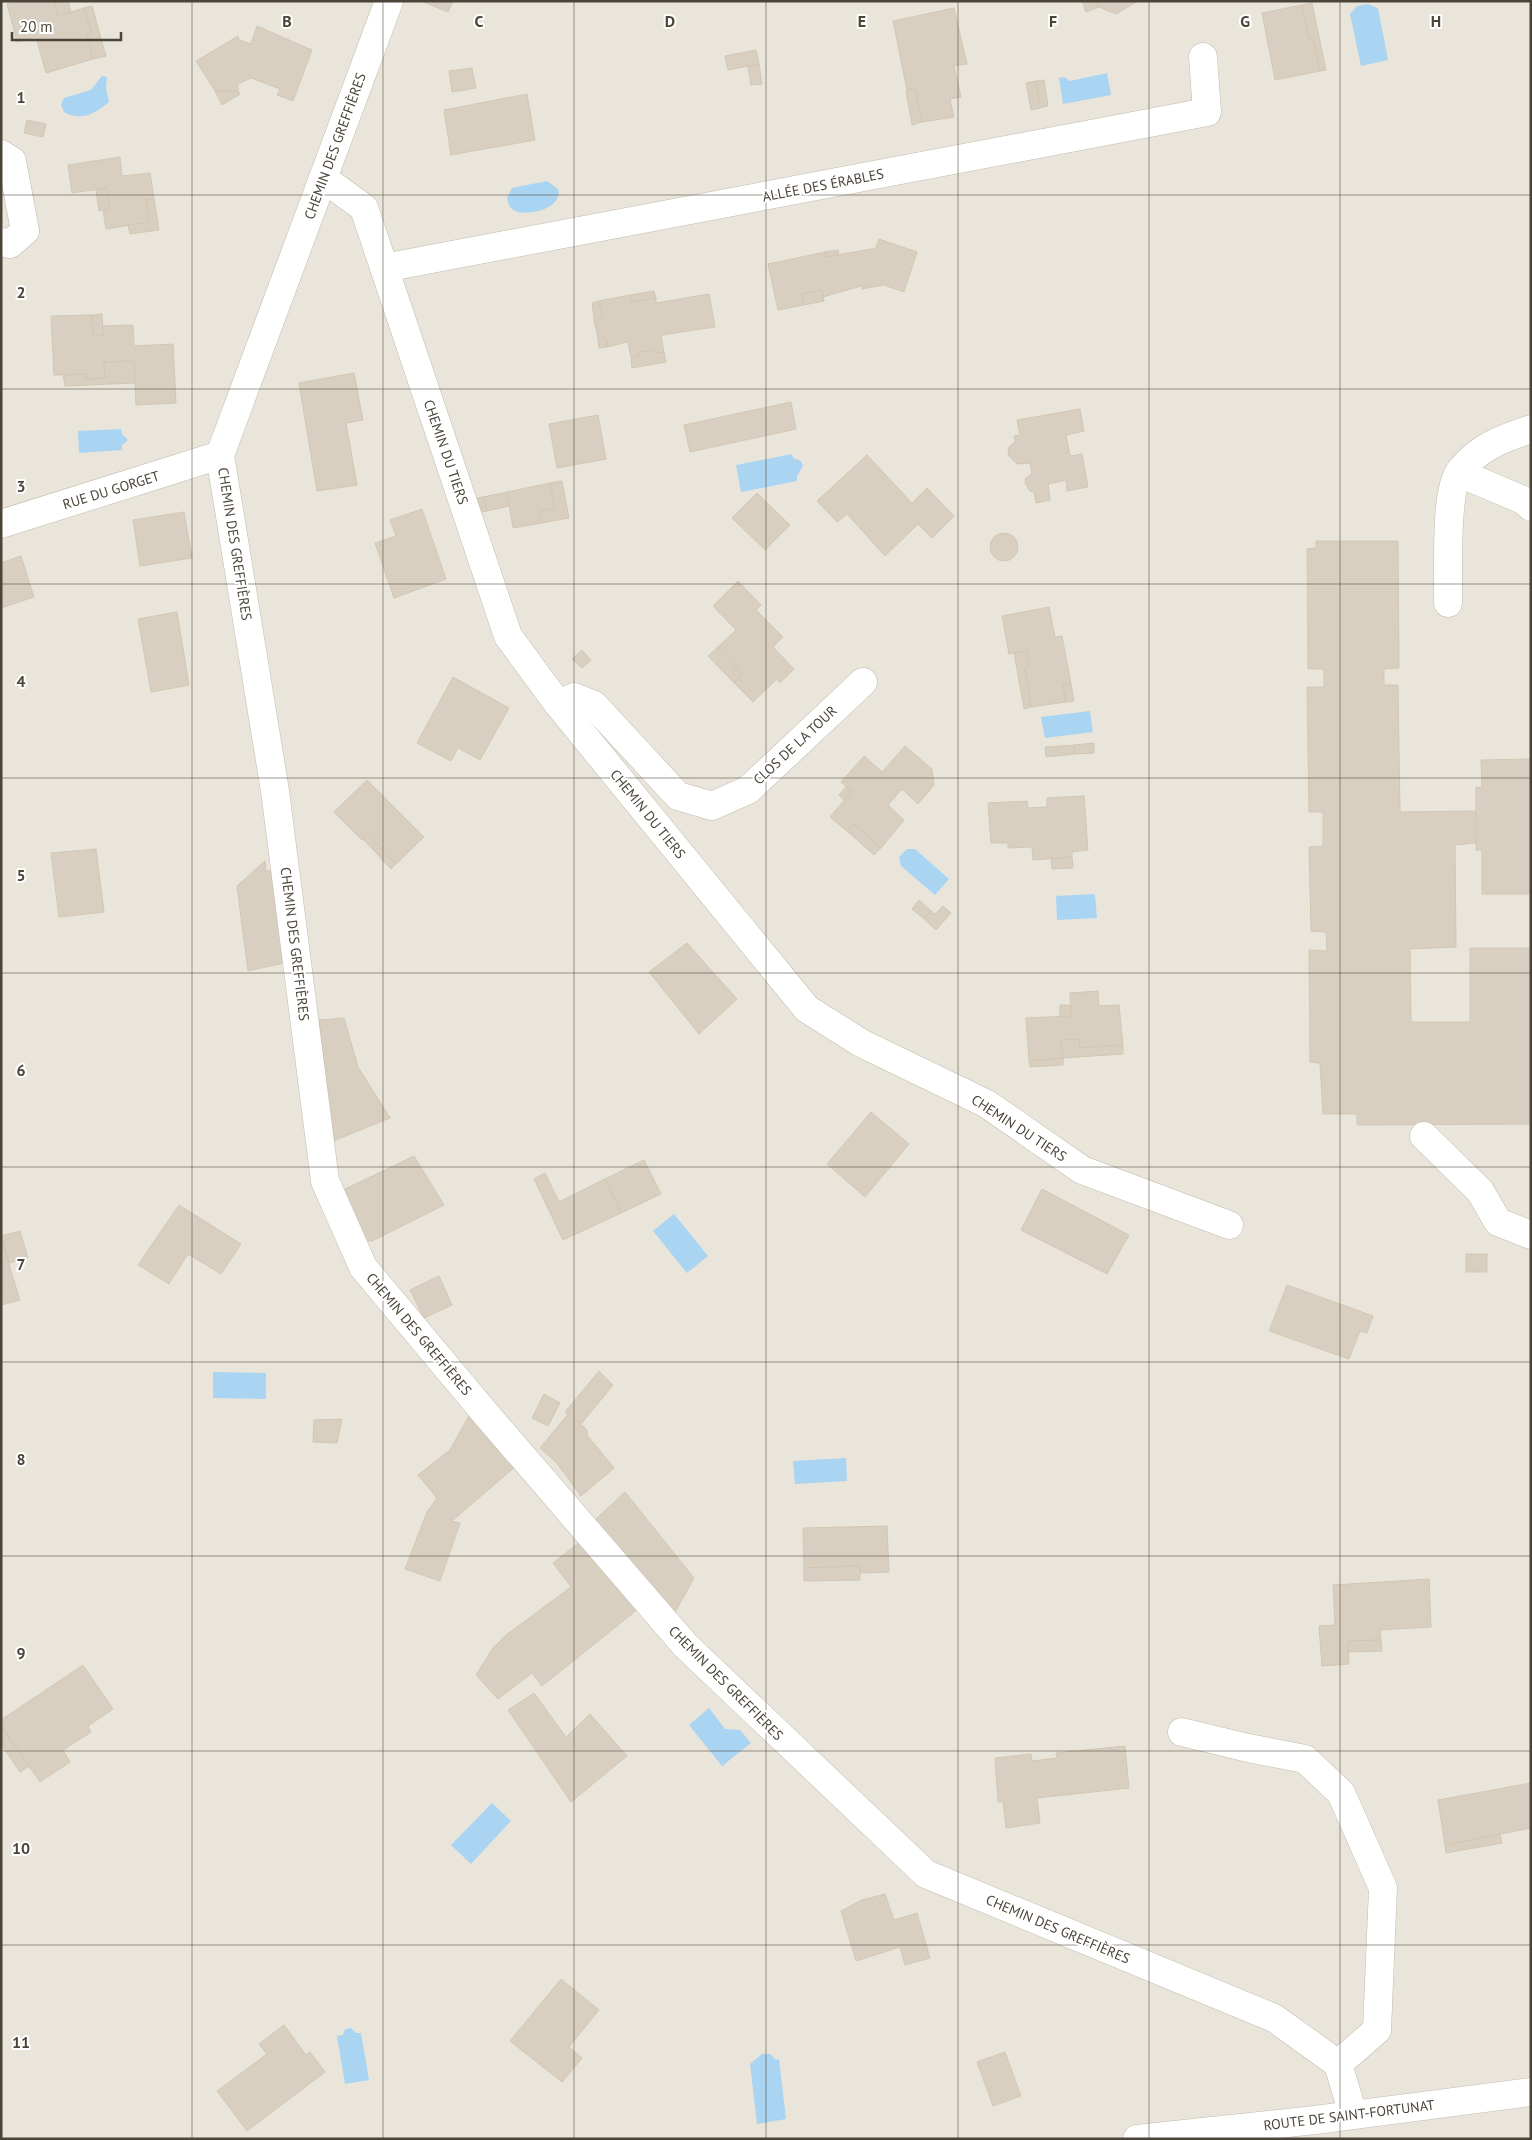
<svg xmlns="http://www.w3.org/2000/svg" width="1532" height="2140" font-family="'PT Sans',sans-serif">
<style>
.residential{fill:#eae5da}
.water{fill:#a9d4f2}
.building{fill:#d8cfc1;stroke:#d3c7b4}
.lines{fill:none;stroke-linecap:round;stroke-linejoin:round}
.minor-casing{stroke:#c2bbae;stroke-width:29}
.minor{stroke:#fff;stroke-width:28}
.grid{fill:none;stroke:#4b4439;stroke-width:1;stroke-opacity:0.55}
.labels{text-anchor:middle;stroke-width:4;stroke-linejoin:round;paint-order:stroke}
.street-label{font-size:14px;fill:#4b4439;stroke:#fff}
.grid-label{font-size:16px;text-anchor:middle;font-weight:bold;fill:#4b4439;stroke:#fff;stroke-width:4;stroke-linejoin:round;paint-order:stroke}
</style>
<rect width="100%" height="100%" fill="#f6f3ec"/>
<rect class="residential" x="1" y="1" width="1530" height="2138"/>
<g class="water">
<path d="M1368,4L1378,8L1388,60L1361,66L1350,14L1357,6Z"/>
<path d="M1107,73L1111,95L1063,104L1059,78L1064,77L1070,81Z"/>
<path d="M102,76L107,77L106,88L109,102C96,113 81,122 64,112L61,105L64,98L91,90Z"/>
<path d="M547,181L558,189C564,210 522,218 512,209C509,207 508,202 507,198L512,188Z"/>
<path d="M121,429L122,434L128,440L122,445V450L79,453L78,431Z"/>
<path d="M792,454L793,458L801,461L803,466L797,476V481L741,492L736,465Z"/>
<path d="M1090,711L1093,732L1045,738L1041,717Z"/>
<path d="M907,849H915L949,879L935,895L901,866L899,857Z"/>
<path d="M1095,894L1097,918L1057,920L1056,896Z"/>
<path d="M674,1214L708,1256L687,1273L653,1231Z"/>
<path d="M213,1372L266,1373V1399L213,1398Z"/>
<path d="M846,1458L847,1481L795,1484L793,1461Z"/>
<path d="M709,1708L725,1729L740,1730L751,1743L722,1766L689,1725Z"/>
<path d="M492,1803L511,1821L471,1864L451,1845Z"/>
<path d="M351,2028L356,2033H361L369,2080L345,2084L337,2036L343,2035L345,2029Z"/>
<path d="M762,2054H770L776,2060L779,2059L786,2119L757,2124L750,2064Z"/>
</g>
<g class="building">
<path d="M18,1H54L58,16L84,8L92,33L87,34L93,59L46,73L36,37L17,42L7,4Z"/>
<path d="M54,1H68L71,12L58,16Z"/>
<path d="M421,1H453L448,12Z"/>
<path d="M1082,1H1095L1099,7L1086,12Z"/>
<path d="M1095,1H1138L1116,14L1099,7Z"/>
<path d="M1312,3L1326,70L1320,71L1313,38L1309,39L1302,5Z"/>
<path d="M1302,5L1309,39L1313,38L1320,71L1275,80L1262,13Z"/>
<path d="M92,6L106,56L93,59L87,34L92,33L84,8Z"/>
<path d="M954,8L967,64L954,66L961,97L950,99L954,117L922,122L915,88L907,90L893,21Z"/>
<path d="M257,26L312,50L293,101L277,95L280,89L251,78L238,84V91H215L196,61L238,36L239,40L251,44Z"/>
<path d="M756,50L759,64L728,70L725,56Z"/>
<path d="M759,64L762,84L751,85L748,67Z"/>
<path d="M472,68L476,88L452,92L449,71Z"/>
<path d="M1044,80L1048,106L1040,108L1036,81Z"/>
<path d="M1036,81L1040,108L1031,110L1026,83Z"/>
<path d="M915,88L922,122L912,125L906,91Z"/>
<path d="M215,91H238L240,94L222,105Z"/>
<path d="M527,94L535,140L451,155L444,110Z"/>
<path d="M27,120L46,124L43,137L24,133Z"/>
<path d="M120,157L122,176L150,173L154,199L146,200L149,222L106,229L103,210L109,209L107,188L72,193L68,165Z"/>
<path d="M107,188L109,209L99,211L96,190Z"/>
<path d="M154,199L159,230L130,234L128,225L149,222L146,200Z"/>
<path d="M879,239L917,252L904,292L884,285L862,289L861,286L823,297L822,290L801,294L804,305L778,310L768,264L825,252L826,257L876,248Z"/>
<path d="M838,250L839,255L826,257L825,252Z"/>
<path d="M822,290L824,301L804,305L801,294Z"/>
<path d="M654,291L656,298L631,302L630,295Z"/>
<path d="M709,294L715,327L661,335L664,352L656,353L655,350L639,352V356L631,357L628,342L607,347L606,339L597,332L595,325L602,315L599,301L630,295L631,302L656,298V303Z"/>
<path d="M599,301L602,315L595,325L592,303Z"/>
<path d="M102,314L103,335L93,336L92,315Z"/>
<path d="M92,315L93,336L103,335V326L133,325L134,346L173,344L176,403L136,405L134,361L104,362L105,378L86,379V374L54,375L51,316Z"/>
<path d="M597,332L606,339L607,347L599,348Z"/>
<path d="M655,350L656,353L664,352L666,362L632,368L631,357L639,356V352Z"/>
<path d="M134,361L135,383L65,386L63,375L86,374V379L105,378L104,362Z"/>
<path d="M354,373L363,420L346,423L357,485L317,491L299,383Z"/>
<path d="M791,402L796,429L690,452L684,425Z"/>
<path d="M1080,409L1084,431L1066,435L1070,456L1082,454L1088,487L1067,491L1066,480L1048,484L1050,500L1036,503L1034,492L1030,491L1025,483L1026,478L1032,473L1030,463L1017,464L1008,455L1009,447L1015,442L1014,436L1020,435L1017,420Z"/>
<path d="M598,415L606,459L557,468L549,424Z"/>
<path d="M867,455L912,503L927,488L954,516L932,538L918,524L885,556L847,514L837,522L817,501Z"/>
<path d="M562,481L569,518L541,523L539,512L555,508L550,483Z"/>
<path d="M550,483L555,508L539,512L541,523L513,528L507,492Z"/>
<path d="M507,492L509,506L487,511L483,497Z"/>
<path d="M757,493L790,525L765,550L732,518Z"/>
<path d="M483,497L487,511L477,513L472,499Z"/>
<path d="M422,509L446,579L394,598L375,543L396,536L390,520Z"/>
<path d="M184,512L192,558L140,566L133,520Z"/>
<circle cx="1004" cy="547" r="14"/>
<path d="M1316,541H1398L1399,668L1384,669V685H1398L1400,812L1477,811L1476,843L1455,845L1456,947L1410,949L1411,1022H1470V948H1531V1124L1357,1125V1114H1323L1320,1063L1310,1062L1309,950L1327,951L1326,932L1311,931L1309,847L1323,846V812H1309L1307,687H1324V669H1308L1307,549L1316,548Z"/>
<path d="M21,556L34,597L1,608V563Z"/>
<path d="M738,581L761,605L756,610L783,637L773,647L794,669L780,683L777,679L753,702L734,683L742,674L718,647L736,630L713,606Z"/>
<path d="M1049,607L1055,637L1062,636L1071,684L1063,685L1066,702L1031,707L1025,667L1029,666L1027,651L1009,654L1002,616Z"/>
<path d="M177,612L189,685L151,692L138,619Z"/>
<path d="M718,647L742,674L734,683L708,656Z"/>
<path d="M582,650L591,660L582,668L572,659Z"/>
<path d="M1027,651L1029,666L1025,667L1031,707L1024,709L1014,653Z"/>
<path d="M453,677L509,708L480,760L458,748L451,761L417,743Z"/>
<path d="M1071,684L1074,701L1066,702L1063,685Z"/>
<path d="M1094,743V753L1075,754L1074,745Z"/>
<path d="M1074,745L1075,754L1046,757L1045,747Z"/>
<path d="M905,746L932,769L934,785L918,804L902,789L888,805L904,820L881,848L854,824L847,831L830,817L852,791L841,782L864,756L882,772Z"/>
<path d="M1531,759V894H1482V850H1476V787L1482,788L1481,760Z"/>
<path d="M367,780L424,837L396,864L368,834L362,840L334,812Z"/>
<path d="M846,787L852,791L844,800L839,795Z"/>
<path d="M1084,796L1088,850L1072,852V857L1033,860L1032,847L1008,848V843H991L988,803L1027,801L1028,808L1047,807V798Z"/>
<path d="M854,824L881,848L874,855L847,831Z"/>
<path d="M368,834L396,864L391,869L363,839Z"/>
<path d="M96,849L104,912L59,917L51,853Z"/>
<path d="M1072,857L1073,868L1052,869L1051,859Z"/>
<path d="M265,861L266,871H271L284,963L248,971L237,886Z"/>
<path d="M919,900L931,911L924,919L912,909Z"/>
<path d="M943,906L951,913L936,930L924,919L931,911L935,914Z"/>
<path d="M687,943L737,999L699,1034L649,972Z"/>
<path d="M1098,991L1099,1006L1119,1005L1123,1045L1080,1048L1079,1039L1061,1040L1063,1058L1029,1061L1026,1018L1071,1016L1070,993Z"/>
<path d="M1060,1005H1070L1071,1016H1060Z"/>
<path d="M344,1018L358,1067L390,1118L333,1141L319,1020Z"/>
<path d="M1079,1039L1080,1048L1123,1045V1054L1063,1058L1061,1040Z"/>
<path d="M1063,1058V1065L1030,1067L1029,1061Z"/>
<path d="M871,1112L909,1144L865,1197L827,1164Z"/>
<path d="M414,1156L444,1205L372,1241H364L341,1191Z"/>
<path d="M644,1160L661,1194L621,1213L605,1179Z"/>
<path d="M545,1173L559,1202L605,1179L621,1213L563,1240L534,1179Z"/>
<path d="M1042,1189L1129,1235L1107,1274L1021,1230Z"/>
<path d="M179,1205L241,1244L221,1274L188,1254L169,1284L138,1265Z"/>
<path d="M20,1231L28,1258L9,1263L1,1236Z"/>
<path d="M1,1239L20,1300L1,1305Z"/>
<rect x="1466" y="1254" width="21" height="18"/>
<path d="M439,1276L452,1305L424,1318L410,1290Z"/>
<path d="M1287,1285L1373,1316L1367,1333L1360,1331L1349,1359L1269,1331Z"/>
<path d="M599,1371L613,1385L581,1424L565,1412Z"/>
<path d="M544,1394L560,1403L548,1426L532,1418Z"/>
<path d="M471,1412L516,1466L452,1521L460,1523L440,1581L405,1569L427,1512L437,1498L418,1475L450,1450Z"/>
<path d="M569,1413L587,1430V1435L614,1468L581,1496L556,1462L540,1448Z"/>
<path d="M342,1419L337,1443L313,1442L314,1420Z"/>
<path d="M625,1492L694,1578L674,1614L663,1606L595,1520Z"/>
<path d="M887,1526L889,1572L860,1573V1566L804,1568L803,1528Z"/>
<path d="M582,1540L638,1609L542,1686L532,1673L498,1699L476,1675L493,1648L506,1635L571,1587L553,1563Z"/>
<path d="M860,1566V1580L804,1581V1568Z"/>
<path d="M1429,1579L1431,1627L1380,1630L1381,1640L1348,1641L1349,1664L1322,1666L1319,1626L1335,1625L1333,1585Z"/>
<path d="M1381,1640L1382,1651L1349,1652L1348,1641Z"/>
<path d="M83,1665L113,1709L88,1726L91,1732L63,1750L70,1762L40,1782L1,1726V1720Z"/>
<path d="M534,1693L566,1737L590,1714L627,1756L571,1802L508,1710Z"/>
<path d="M1,1726L29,1766L20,1772L1,1744Z"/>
<path d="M1125,1746L1129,1788L1037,1798L1040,1823L1006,1828L1003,1801L998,1802L995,1758L1031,1754L1032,1761L1057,1758L1056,1753Z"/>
<path d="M1531,1783V1828L1445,1845L1438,1800Z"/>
<path d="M1500,1834L1502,1843L1446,1853L1445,1845Z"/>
<path d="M885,1894L894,1920L917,1913L930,1958L905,1965L900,1947L856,1961L841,1911L862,1900Z"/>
<path d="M561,1979L599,2010L569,2047L582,2058L562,2082L510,2041Z"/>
<path d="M284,2025L306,2055L310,2052L325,2072L247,2131L217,2091L267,2054L259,2044Z"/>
<path d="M1005,2052L1021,2096L993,2106L977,2062Z"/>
</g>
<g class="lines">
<defs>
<g id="minor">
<path d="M389,1L220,455L275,791L325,1181L363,1267L485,1413L685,1645L926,1874L1274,2018L1338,2064L1353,2114"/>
<path d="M1,154L12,161L25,231L10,244L1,242"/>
<path d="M323,178L364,208L508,636L558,704L807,1009L861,1043L987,1104L1082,1170L1229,1225"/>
<path d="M384,268L1207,112L1203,57"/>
<path d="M1459,473L1523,500L1531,507"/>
<path d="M1,524L220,455"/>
<path d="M1448,603C1449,575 1444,491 1460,471C1479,447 1503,438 1531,429"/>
<path d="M558,704L574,697L594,705L678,796L712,806L748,790L863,682"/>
<path d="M1424,1136L1480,1191L1498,1222L1531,1235"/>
<path d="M1182,1732L1248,1748L1305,1759L1341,1793L1383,1888L1377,2030L1338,2064"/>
<path d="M1137,2139L1315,2120L1531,2092"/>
</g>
</defs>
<use href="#minor" class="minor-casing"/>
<use href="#minor" class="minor"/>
</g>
<path class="grid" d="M192,1V2139M383,1V2139M574,1V2139M766,1V2139M958,1V2139M1149,1V2139M1340,1V2139M1,195H1531M1,389H1531M1,584H1531M1,778H1531M1,973H1531M1,1167H1531M1,1362H1531M1,1556H1531M1,1751H1531M1,1945H1531"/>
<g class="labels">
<g class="street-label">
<text transform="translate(335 146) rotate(-70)" y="5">CHEMIN DES GREFFIÈRES</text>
<text transform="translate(823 185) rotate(-11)" y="5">ALLÉE DES ÉRABLES</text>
<text transform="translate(446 452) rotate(71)" y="5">CHEMIN DU TIERS</text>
<text transform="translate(111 490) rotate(-17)" y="5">RUE DU GORGET</text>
<text transform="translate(235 544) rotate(81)" y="5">CHEMIN DES GREFFIÈRES</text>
<text transform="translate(795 745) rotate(-43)" y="5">CLOS DE LA TOUR</text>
<text transform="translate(648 814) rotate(51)" y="5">CHEMIN DU TIERS</text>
<text transform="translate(295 944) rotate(83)" y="5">CHEMIN DES GREFFIÈRES</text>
<text transform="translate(1019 1128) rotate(33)" y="5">CHEMIN DU TIERS</text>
<text transform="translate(419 1334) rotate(50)" y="5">CHEMIN DES GREFFIÈRES</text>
<text transform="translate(726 1683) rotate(45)" y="5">CHEMIN DES GREFFIÈRES</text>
<text transform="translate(1058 1929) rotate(23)" y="5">CHEMIN DES GREFFIÈRES</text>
<text transform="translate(1349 2115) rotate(-7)" y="5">ROUTE DE SAINT-FORTUNAT</text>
</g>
</g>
<g class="grid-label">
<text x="287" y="27">B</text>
<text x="479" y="27">C</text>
<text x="670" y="27">D</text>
<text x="862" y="27">E</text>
<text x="1053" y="27">F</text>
<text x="1245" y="27">G</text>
<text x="1436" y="27">H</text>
<text x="21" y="103">1</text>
<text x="21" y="298">2</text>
<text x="21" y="492">3</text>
<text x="21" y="687">4</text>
<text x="21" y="881">5</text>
<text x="21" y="1076">6</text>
<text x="21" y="1270">7</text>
<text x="21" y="1465">8</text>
<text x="21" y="1659">9</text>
<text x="21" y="1854">10</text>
<text x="21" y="2048">11</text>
</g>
<rect width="1532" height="2140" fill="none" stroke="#4b4439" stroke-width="5"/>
<path d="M12 32v8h109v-8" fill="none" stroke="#4b4439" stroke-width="2.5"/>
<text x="20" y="32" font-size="15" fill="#4b4439" stroke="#ffffff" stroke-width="4" paint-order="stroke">20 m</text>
</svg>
